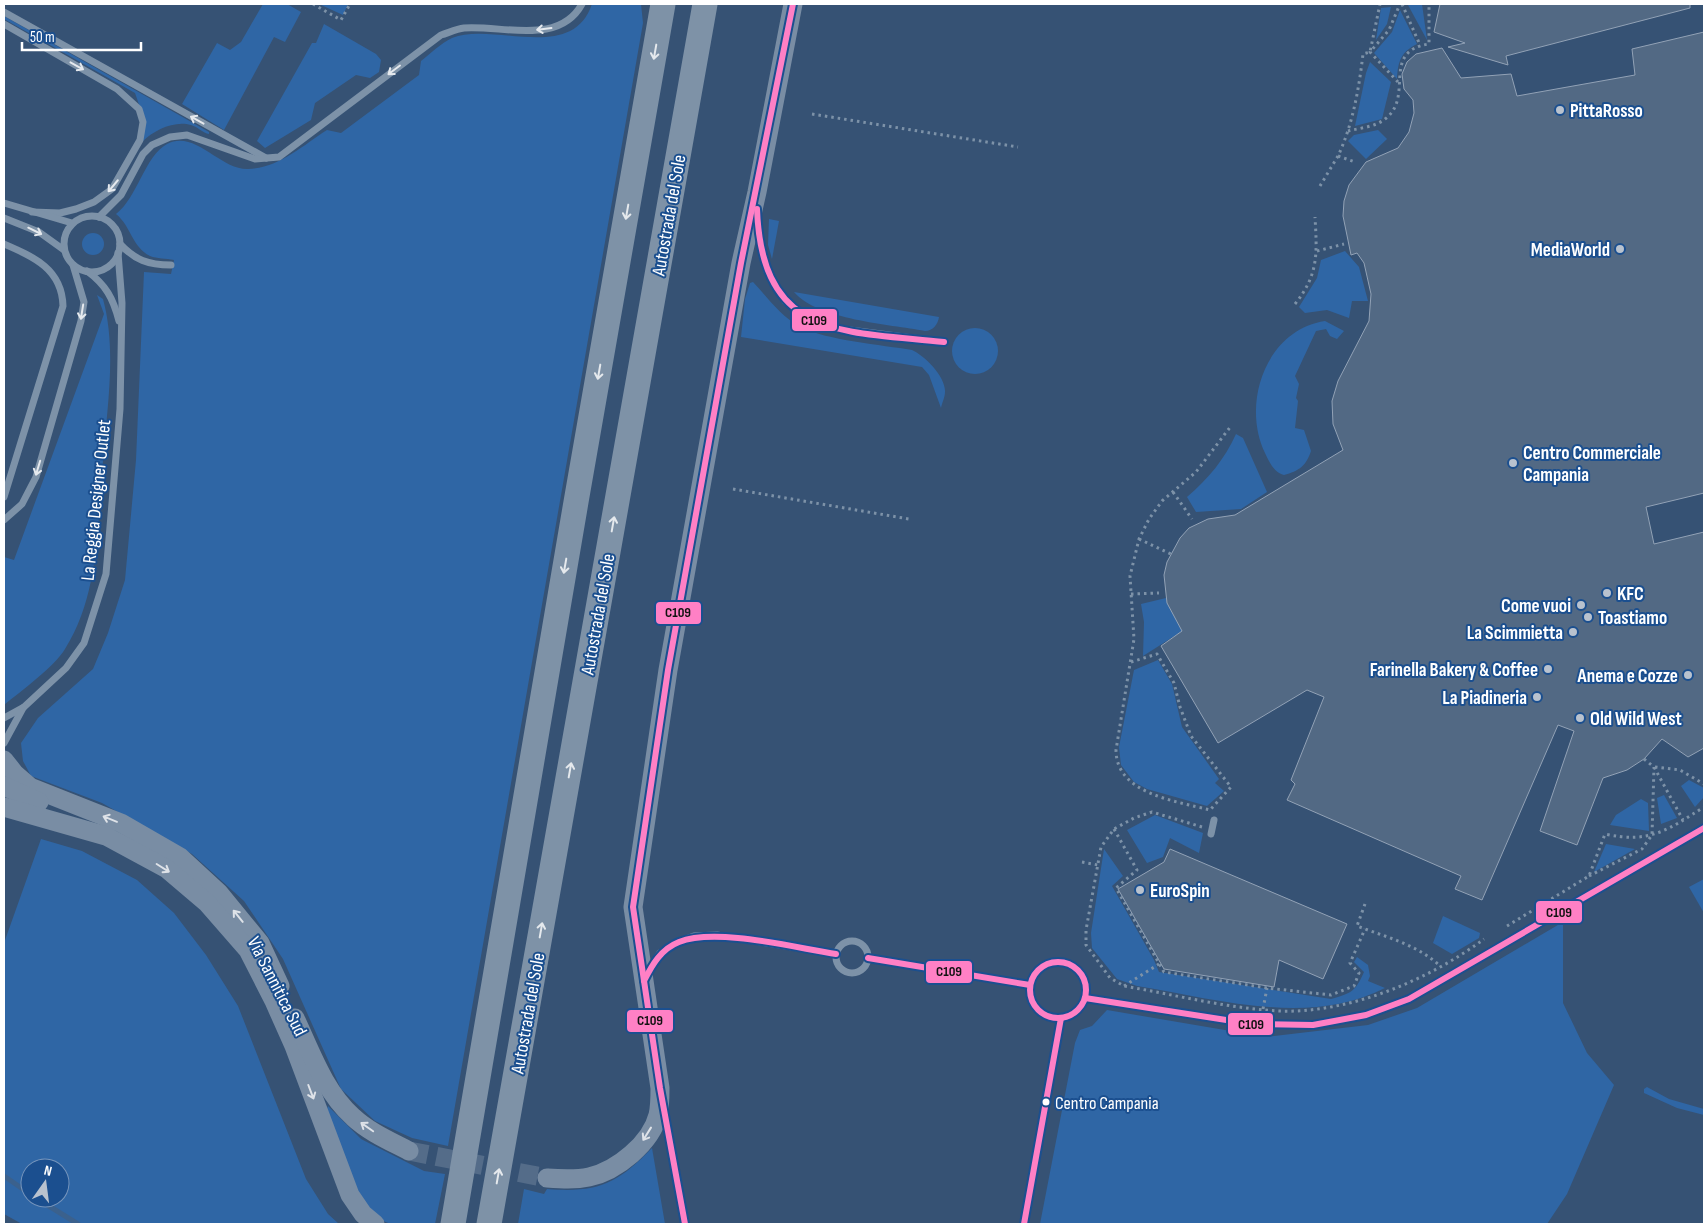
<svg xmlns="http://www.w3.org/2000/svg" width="1708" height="1228" font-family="'Sofia Sans Condensed',sans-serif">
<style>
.green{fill:#2f66a5;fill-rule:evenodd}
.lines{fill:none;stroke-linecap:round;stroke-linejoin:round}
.stream{stroke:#3b618d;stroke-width:5}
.building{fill:#526984;stroke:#92a2b6}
.secondary-tunnel{stroke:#546c89;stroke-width:19;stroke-dasharray:19 9;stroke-linecap:butt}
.path{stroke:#7d92a8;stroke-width:3;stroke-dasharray:2.5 4;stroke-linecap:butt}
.lane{stroke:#7d92a8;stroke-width:7}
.secondary{stroke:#798da4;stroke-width:19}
.highway{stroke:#7e92a7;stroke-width:25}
.bus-1-casing{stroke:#1b4f8f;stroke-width:10}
.bus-1{stroke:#ff80c5;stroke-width:6}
.oneway{stroke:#e5e9ee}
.oneway2{stroke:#e5e9ed}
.oneway3{stroke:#dee2e8}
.poi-dot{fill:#b9c2ce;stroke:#1b4f8f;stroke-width:2}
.bus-dot{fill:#fff;stroke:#1b4f8f;stroke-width:2}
.labels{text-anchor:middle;stroke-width:4;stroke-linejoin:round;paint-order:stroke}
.bus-label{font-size:18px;fill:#fff;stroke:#1b4f8f;text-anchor:start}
.poi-label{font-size:19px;font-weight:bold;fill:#fff;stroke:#1b4f8f;text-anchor:start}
.street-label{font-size:19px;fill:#fff;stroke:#1b4f8f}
.line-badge{stroke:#1b4f8f;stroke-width:2}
.pale-badge-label{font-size:14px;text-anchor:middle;font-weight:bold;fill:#111}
</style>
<rect width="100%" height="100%" fill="#365274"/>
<g class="green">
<path d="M263,4H287L301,12L285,42L274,37L224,130L182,104L217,43L230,50L241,42Z"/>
<path d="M319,4H348L343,15Z"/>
<path d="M592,4H641L643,23L448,1146L412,1138L375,1121L341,1089L283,959L244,901L192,854L102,803L31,776L23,761L21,743L38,718L93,669L108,633L125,580L136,460L144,272L171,274L174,260C166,258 157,259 150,256C132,247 131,226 116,214C138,197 144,157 167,144C195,129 220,170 248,169C279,168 302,146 327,130L341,133L419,75L421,61C430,54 441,43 452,38C492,21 572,64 592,4Z"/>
<path d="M1422,4L1427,40L1408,5Z"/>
<path d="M1391,7L1387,24L1376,40L1381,8Z"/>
<path d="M1400,10L1417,44C1401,52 1398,61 1397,79L1374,53L1392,32Z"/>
<path d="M4,16L209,132V134C203,133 198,127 191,125C175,120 154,130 143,141V116L135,93L4,19Z"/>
<path d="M324,24L376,54L381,60L379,72L370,78L356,75L315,103L311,120L265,148L257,141L312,43H316Z"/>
<path d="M1370,62L1391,82L1382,119L1355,126L1366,73Z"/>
<path d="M1378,130L1387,139L1366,159L1348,141L1354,135Z"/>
<path d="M769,219L779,221L772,259L768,245Z"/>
<circle cx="93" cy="244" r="11"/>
<path d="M1345,251L1359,267L1368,301H1352L1349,318L1327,310L1305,313L1299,307L1317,278L1321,260Z"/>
<path d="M753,282C768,298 781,317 801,327C825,340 883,345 912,350C925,356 946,377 945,392C945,397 942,403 941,408L929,375L922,367L741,337L745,299L750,283Z"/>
<path d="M794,292L939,317C938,324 933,331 925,331C889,324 818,320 794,292Z"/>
<path d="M97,295L103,299C117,350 107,408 103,461C97,523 100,594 65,649C54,667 21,691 4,705V557L14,560L104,314Z"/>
<path d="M1325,321L1344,331L1337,339L1330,336L1326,329L1316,331L1295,376L1299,384L1296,398L1298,401L1295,428L1304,430L1311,451C1306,466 1299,471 1284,475C1274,472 1269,462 1265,453C1241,403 1266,330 1325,321Z"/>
<circle cx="975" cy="351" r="23"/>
<path d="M1236,434L1243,438L1267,492L1241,509L1196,512L1187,497C1209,478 1224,460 1236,434Z"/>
<path d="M1166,598L1184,630L1143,656L1144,622L1141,604Z"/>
<path d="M1158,660L1172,684L1182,727L1219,779L1215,783L1224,791L1207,806L1147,789L1134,782L1121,765L1119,747L1134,670Z"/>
<path d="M1689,780L1704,788V797L1695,807L1681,786Z"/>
<path d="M1664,795L1677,818L1661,824L1657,798Z"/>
<path d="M1641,799L1648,803L1649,831L1610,825L1616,815Z"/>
<path d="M1155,815L1203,833L1199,853L1170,838L1163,857L1147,863L1127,830Z"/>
<path d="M41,839L82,851L137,880L174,913L206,955L238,1006L306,1179L328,1214L339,1224H22L4,1214V943ZM30,1168H60V1198H30Z"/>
<path d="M1606,844L1635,849L1594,872Z"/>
<path d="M1104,849L1123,876L1112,886L1154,960L1159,972L1331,999C1352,993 1355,992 1364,972L1354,962L1357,957L1368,965L1370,976L1368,981L1385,988C1309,1027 1217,999 1137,986L1117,979L1092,948L1091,933Z"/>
<path d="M1704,879V913L1689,887Z"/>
<path d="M1443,916L1480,933L1479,938L1452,954L1433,943Z"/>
<path d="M1563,922V1003L1587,1053L1614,1085L1567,1194L1547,1224H1040L1075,1043L1080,1030L1092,1026L1107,1010L1266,1037L1368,1025L1417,1008Z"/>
<path d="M1647,1087L1669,1099L1704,1109V1115L1677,1108L1644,1093V1089Z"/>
<path d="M328,1106L361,1139L424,1171L445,1174L435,1224C422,1224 405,1227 392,1224C355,1216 338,1144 326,1112Z"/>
<path d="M652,1148L665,1224H518L524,1189L544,1194L547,1189C598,1193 617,1184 652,1148Z"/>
</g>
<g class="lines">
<g class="stream">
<path d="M4,1176L30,1194"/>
<path d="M36,1198L78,1224"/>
</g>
</g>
<g class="building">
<path d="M1440,4H1690V8L1506,56L1508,65L1448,47L1465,43L1434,32Z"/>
<path d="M1704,32V493L1646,507L1654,544L1704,532V748L1688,757L1662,739L1644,759L1627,770L1603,778L1577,845L1540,831L1574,731L1558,725L1482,900L1455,889L1461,876L1287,800L1295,784L1291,780L1324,697L1307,690L1218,743L1161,646L1182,631L1167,603L1164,575L1167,562L1180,538L1189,528L1208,519L1235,515L1343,450L1333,424L1332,401L1338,381L1369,321L1371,294L1364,263L1357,253L1351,255L1343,216L1344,201L1349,185L1366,162L1398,148L1409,132L1414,113L1413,100L1404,89L1402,74L1407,62L1416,54L1442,48L1461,78L1511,74L1517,96L1635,75L1632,49Z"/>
<path d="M1170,849L1347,924L1323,979L1279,960L1274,987L1164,969L1118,889L1164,862Z"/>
</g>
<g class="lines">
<path class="secondary-tunnel" d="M409,1151L547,1178"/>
<g class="path">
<path d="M313,4L341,20L350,4"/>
<path d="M1402,4L1420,45"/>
<path d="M1398,82L1370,52L1389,30L1400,4"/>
<path d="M812,114L1018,147"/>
<path d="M1348,131C1360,128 1375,127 1385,119C1415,97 1380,51 1429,44V4"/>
<path d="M1338,156L1355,162"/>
<path d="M1320,186C1326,176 1332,166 1338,156C1353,124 1359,88 1363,54L1370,52L1380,4"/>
<path d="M1317,251L1344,244"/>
<path d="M1295,304C1319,274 1317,253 1315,217"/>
<path d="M733,489L909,519"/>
<path d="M1173,492L1192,519"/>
<path d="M1139,539L1171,554"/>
<path d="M1131,594L1159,593"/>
<path d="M1131,662L1157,654L1174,683L1180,707L1191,736L1231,787L1210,810C1176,801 1116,794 1116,750L1134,639L1130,576L1139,539L1149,519L1162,501L1196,472L1231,426"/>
<path d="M1644,759L1654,767L1683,820"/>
<path d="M1655,767L1680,770L1704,784"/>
<path d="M1202,827L1152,812L1134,818L1114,829L1101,847L1086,930V945L1110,978L1124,986C1175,995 1227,1008 1278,1011C1348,1014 1429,980 1484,939"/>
<path d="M1114,829L1137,870L1116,888L1164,972L1267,988L1331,995L1354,986L1359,973L1350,963L1365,929"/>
<path d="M1082,862L1098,865"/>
<path d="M1589,876L1642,849L1652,835L1654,767"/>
<path d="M1365,904L1357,926C1386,937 1418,945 1440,966"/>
<path d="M1507,926L1589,876L1605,834C1649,844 1668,830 1704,807"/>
<path d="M1124,986L1159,964"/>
<path d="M1263,1009L1267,988"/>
</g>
<g class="lane">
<path d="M4,12L266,158"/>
<path d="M4,24L117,89L139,109L143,122L140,140L112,189L94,202L76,209L60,213L32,212"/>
<path d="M4,203L72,223"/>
<circle cx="92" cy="244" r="28"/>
<path d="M99,217L121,195L143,154L152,145L170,137L187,135L255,159L279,157L441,35C448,33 456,29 464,28C503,25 559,46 582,4"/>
<path d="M4,218L39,232L64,250"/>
<path d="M757,222L767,271L785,301L808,319L834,328L944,342"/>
<path d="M4,244C34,257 62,269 63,306L4,497"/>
<path d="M120,244C135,260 148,265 171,265"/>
<path d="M87,271C106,285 113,298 119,321"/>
<path d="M4,520L22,504L36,477L81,321L84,302L73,265"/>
<path d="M4,718L24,707L66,668L84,643L106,574L120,409L122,303L118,253"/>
<path d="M4,743L23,708"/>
<path d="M1211,834L1214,820"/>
<circle cx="852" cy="957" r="16"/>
<path d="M868,958L1030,985"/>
<circle cx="1058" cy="990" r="28"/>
<path d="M648,971L660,953L676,943L694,936L717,935L836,954"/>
<path d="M1085,998L1252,1024L1313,1025L1366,1015L1409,999L1704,828"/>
<path d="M665,1111L685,1224"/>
<path d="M1024,1224L1061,1018"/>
</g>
<g class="secondary">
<path d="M4,760L15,774L30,787L121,823L180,857L219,893L260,943L280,986"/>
<path d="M4,786L39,802"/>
<path d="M4,807L106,836L167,869L207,903L248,950L274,1001L294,1046L350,1195L363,1214L375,1224"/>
<path d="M295,1018C311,1052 324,1091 353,1117C369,1132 390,1141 409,1151"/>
<path d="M547,1178C561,1179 575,1180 589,1177C617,1171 651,1143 658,1115C660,1107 660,1097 660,1088L633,907L668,670L741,263L757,192L793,4"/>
</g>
<g class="highway">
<path d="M453,1224L576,502L663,4"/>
<path d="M489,1224L705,4"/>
</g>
<defs>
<g id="bus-1">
<path d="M757,209C762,339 841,331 944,342"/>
<path d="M868,958L1030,985"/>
<circle cx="1058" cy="990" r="28"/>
<path d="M644,981C652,965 661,949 679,942C716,927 796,948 836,954"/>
<path d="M1085,998L1252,1024L1313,1025L1366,1015L1409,999L1704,828"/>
<path d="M685,1224L660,1088L633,907L668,670L741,263L793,4"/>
<path d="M1024,1224L1061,1018"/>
</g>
</defs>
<use href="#bus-1" class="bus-1-casing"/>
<use href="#bus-1" class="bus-1"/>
</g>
<defs><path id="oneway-shaft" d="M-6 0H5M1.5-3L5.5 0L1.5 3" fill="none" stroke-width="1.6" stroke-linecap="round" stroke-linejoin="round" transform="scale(1.25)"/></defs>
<g class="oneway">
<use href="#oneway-shaft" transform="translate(544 29) rotate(173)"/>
<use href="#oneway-shaft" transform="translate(77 66) rotate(29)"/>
<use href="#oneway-shaft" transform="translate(394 70) rotate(143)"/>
<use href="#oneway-shaft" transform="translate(197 120) rotate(-151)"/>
<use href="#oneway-shaft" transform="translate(113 186) rotate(130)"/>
<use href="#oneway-shaft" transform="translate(35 231) rotate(26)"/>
<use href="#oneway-shaft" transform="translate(82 312) rotate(99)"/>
<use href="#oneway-shaft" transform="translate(38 468) rotate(107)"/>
</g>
<g class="oneway2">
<use href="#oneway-shaft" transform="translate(655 52) rotate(100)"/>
<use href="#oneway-shaft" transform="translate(627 212) rotate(100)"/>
<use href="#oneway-shaft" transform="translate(599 372) rotate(100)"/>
<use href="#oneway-shaft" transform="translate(613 524) rotate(-80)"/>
<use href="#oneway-shaft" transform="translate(565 566) rotate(100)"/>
<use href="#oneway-shaft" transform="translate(570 770) rotate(-80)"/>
<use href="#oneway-shaft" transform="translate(541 930) rotate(-80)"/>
<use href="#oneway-shaft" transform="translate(498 1176) rotate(-80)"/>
</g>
<g class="oneway3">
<use href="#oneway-shaft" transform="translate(110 819) rotate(-158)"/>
<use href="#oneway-shaft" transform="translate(163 868) rotate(32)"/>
<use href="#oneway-shaft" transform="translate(238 916) rotate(-129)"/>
<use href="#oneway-shaft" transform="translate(311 1092) rotate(69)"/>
<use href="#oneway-shaft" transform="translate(367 1127) rotate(-145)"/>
<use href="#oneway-shaft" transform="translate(647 1134) rotate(122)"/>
</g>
<g class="poi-dot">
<circle cx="1560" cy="110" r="5"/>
<circle cx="1620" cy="249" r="5"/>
<circle cx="1513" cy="463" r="5"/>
<circle cx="1607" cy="593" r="5"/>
<circle cx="1581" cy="605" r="5"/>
<circle cx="1588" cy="617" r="5"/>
<circle cx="1573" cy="632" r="5"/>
<circle cx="1548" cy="669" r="5"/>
<circle cx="1688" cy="675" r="5"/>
<circle cx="1537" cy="697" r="5"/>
<circle cx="1580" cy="718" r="5"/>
<circle cx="1140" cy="890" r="5"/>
</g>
<circle class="bus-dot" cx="1046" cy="1102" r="4.5"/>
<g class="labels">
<g class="bus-label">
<text x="1055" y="1109">Centro Campania</text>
</g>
<g class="poi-label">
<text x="1570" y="117">PittaRosso</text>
<text x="1610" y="256" text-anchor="end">MediaWorld</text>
<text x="1523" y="459">Centro Commerciale<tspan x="1523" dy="22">Campania</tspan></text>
<text x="1617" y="600">KFC</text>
<text x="1571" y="612" text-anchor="end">Come vuoi</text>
<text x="1598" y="624">Toastiamo</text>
<text x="1563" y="639" text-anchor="end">La Scimmietta</text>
<text x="1538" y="676" text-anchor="end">Farinella Bakery &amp; Coffee</text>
<text x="1678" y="682" text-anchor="end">Anema e Cozze</text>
<text x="1527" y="704" text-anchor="end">La Piadineria</text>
<text x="1590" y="725">Old Wild West</text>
<text x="1150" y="897">EuroSpin</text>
</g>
<g class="street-label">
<text transform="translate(668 215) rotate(-80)" y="7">Autostrada del Sole</text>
<text transform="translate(95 500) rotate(-84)" y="7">La Reggia Designer Outlet</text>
<text transform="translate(597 614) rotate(-80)" y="7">Autostrada del Sole</text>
<text transform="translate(278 986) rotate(63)" y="7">Via Sannitica Sud</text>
<text transform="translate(527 1013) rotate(-80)" y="7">Autostrada del Sole</text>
</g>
</g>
<g class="line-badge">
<rect x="791" y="308" width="47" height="24" rx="5" fill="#ff80c5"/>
<rect x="655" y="601" width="47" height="24" rx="5" fill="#ff80c5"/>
<rect x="1535" y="900" width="48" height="24" rx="5" fill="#ff80c5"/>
<rect x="925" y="960" width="48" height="24" rx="5" fill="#ff80c5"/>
<rect x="626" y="1009" width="48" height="24" rx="5" fill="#ff80c5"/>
<rect x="1227" y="1012" width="47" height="24" rx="5" fill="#ff80c5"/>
</g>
<g class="pale-badge-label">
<text x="814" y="325">C109</text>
<text x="678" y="617">C109</text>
<text x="1559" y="917">C109</text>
<text x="949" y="976">C109</text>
<text x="650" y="1025">C109</text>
<text x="1251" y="1029">C109</text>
</g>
<rect width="1708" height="1228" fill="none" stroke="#ffffff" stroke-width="10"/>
<g transform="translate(45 1183) rotate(14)"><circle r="24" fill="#1b4f8f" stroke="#7695bc"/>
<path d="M0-4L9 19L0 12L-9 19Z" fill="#b9c2ce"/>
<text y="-8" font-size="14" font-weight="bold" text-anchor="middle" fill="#ffffff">N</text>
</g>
<path d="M22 42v8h119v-8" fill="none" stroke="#ffffff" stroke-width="2.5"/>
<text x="30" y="42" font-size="15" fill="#ffffff" stroke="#1b4f8f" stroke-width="4" paint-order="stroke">50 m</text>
</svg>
